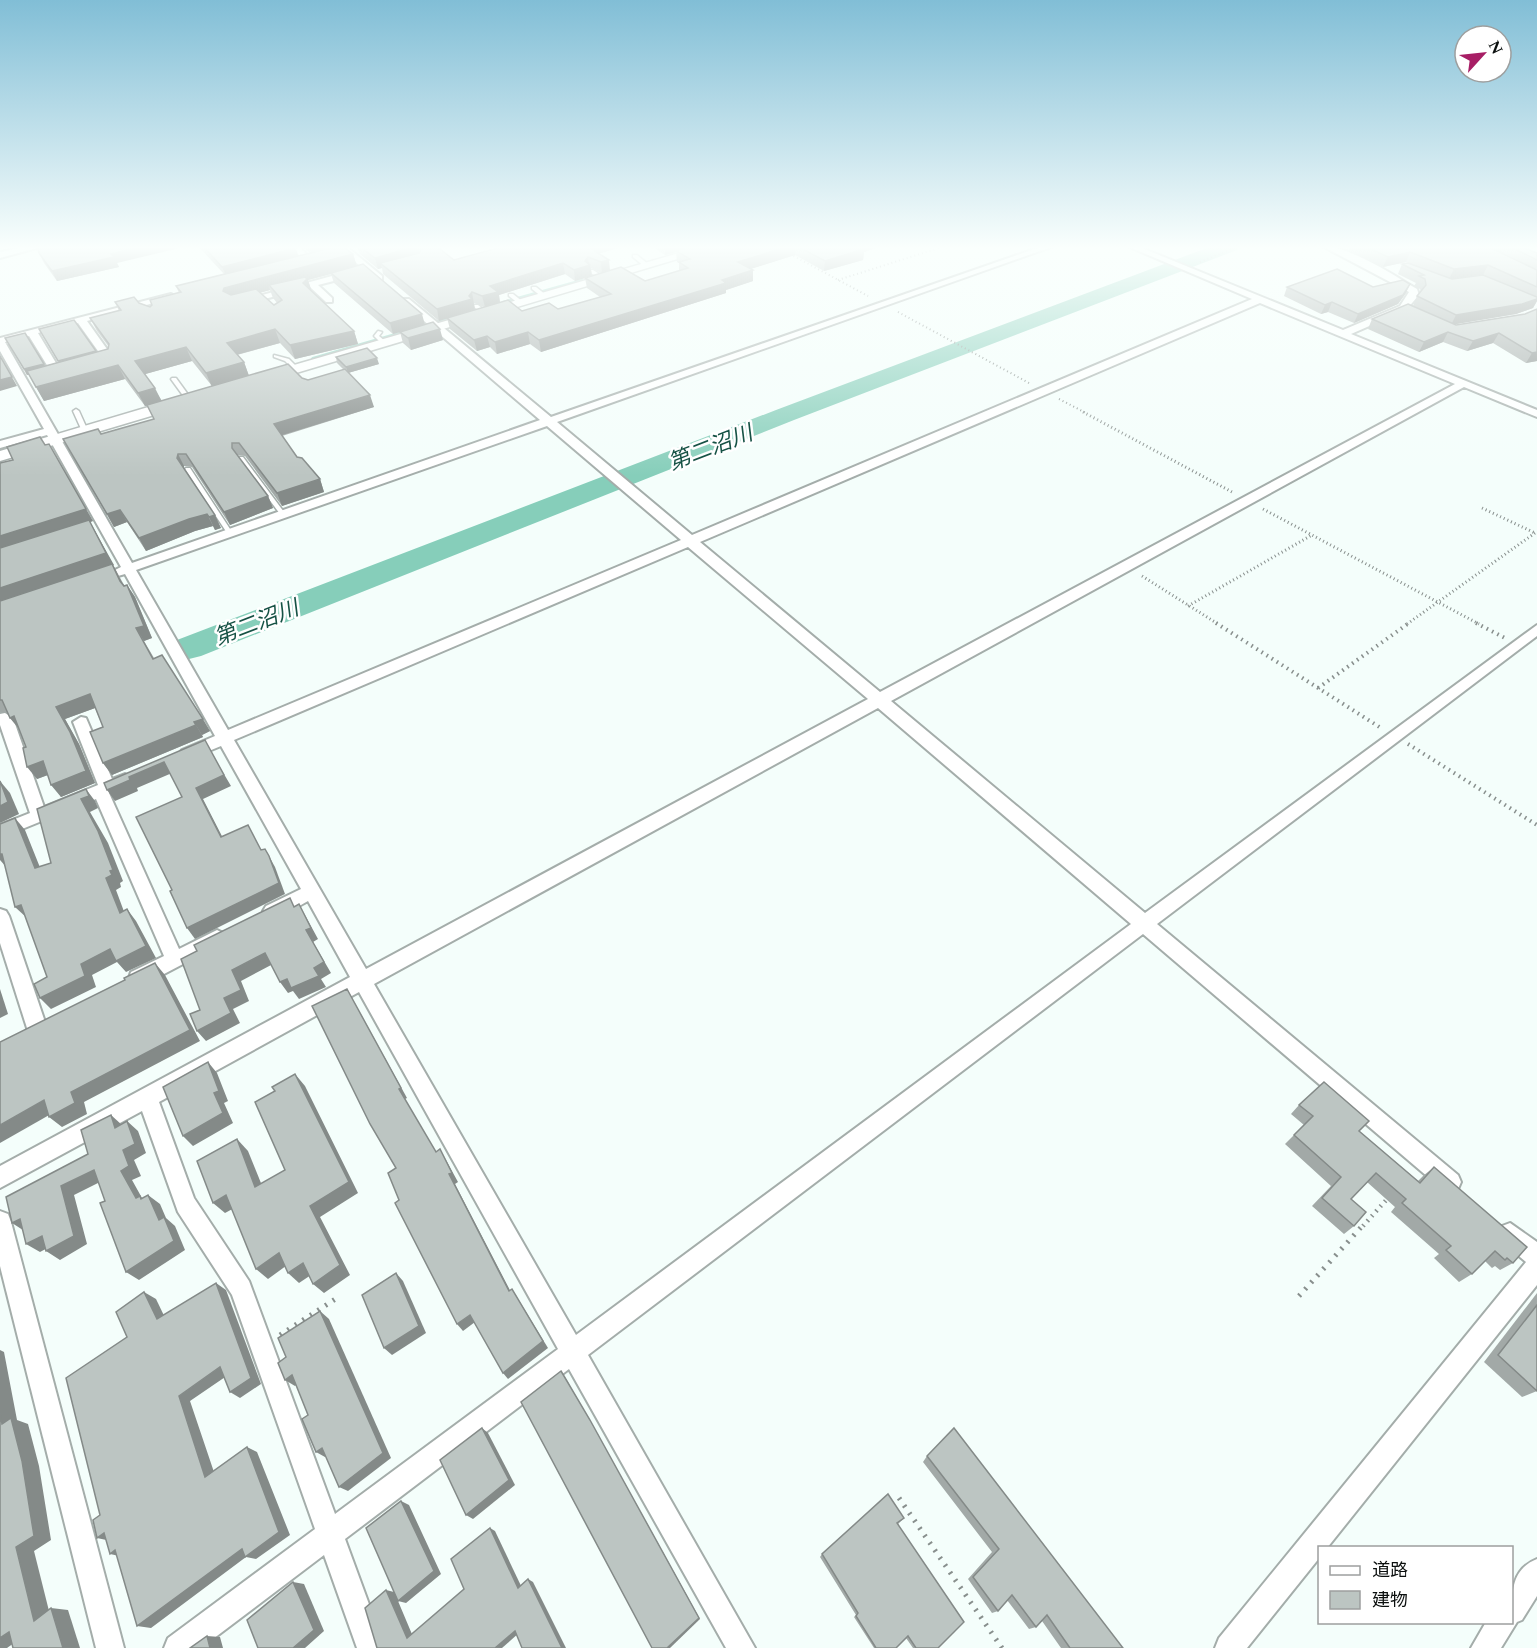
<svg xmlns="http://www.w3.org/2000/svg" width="1537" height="1648" font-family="Spectral,'Noto Sans JP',serif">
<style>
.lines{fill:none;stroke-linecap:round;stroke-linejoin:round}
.stream{stroke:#86ceba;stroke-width:4}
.river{fill:#86ceba;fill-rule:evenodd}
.lane-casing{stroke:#a4adaa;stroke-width:3}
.street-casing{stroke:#a4adaa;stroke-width:4}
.secondary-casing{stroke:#a4adaa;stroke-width:3}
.path-far4{stroke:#888f8d;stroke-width:2;stroke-dasharray:1 3;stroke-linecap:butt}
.path-far3{stroke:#888f8d;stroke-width:3;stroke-dasharray:1 3;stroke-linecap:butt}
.path-far2{stroke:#888f8d;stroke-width:4;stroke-dasharray:1.5 4.5;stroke-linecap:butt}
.path-far1{stroke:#888f8d;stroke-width:4.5;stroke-dasharray:1.5 5;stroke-linecap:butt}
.path{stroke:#888f8d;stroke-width:5;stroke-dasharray:2 7;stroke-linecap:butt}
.lane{fill:#fff;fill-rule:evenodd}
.street{fill:#fff;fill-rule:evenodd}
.secondary{fill:#fff;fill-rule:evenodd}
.wall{fill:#a2a9a7;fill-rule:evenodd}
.shaded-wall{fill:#848a88}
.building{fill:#bcc5c2;stroke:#848a88;stroke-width:1.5}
.labels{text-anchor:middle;stroke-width:5;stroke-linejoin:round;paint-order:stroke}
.far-water-label{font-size:22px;font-style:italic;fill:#165245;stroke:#fff}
</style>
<rect width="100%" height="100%" fill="#f4fefb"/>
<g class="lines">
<g class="stream">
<path d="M503,303L582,281"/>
<path d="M428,325L455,317"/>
<path d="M313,359L409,331"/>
</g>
<path class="river" d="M1212,246H1240L1237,250L794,420L201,656L189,659L177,656L172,648L177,640L776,410Z"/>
<defs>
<g id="lane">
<path d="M633,255H637L649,265V267H645L633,257Z"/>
<path d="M589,270H593L607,279L603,280L589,272Z"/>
<path d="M532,287H536L546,295V297H542L532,289Z"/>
<path d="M509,294H513L523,302V304H519L509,296Z"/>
<path d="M474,305H478L488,313L484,314L474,307Z"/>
<path d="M378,331L382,332L379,336L386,342V344H382L374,336Z"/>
<path d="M274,355L289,359L299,369L294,370L285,361L274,357Z"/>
<path d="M172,378H176L192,400L191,401H187L171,379Z"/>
<path d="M76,409L79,411L88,431L87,432L82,431L73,411Z"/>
<path d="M239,457H243L284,512V514H280L239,459Z"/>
<path d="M186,468H190L232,532L231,533H227L185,469Z"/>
</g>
<g id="street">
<path d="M30,246H44L0,258V252Z"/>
<path d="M289,246H298L314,261L307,263Z"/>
<path d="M337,246H346L382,276V280H376Z"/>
<path d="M1043,246H1054L557,422L692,535L1252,299L1127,246H1137L1343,330L1400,306L1409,292L1322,246C1350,246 1393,275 1417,289L1419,295L1406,310L1351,334L1537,410V417L1464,387L891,701L1145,913L1537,625V636L1157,924L1458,1175L1461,1182L1458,1189L1450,1193L1442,1189L1143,934L588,1355L755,1648H726L569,1369L345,1539L385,1648H357L324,1555L201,1648H164L168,1638L315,1529L232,1295L178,1212L142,1111L0,1188V1166L350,977L308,901C296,907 279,921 266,916L263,911L266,906L301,889L221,746L187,760L179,754L182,750L215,736L125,574L118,576L111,572L121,567L47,435L0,448V441L44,429L0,351V338L171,294L176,297L87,321L114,359L98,365L93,362L103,358L78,323L38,333L62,373L61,375H53L29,336L5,342L132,563L540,420L403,303V299H409L551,417ZM1260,303L1455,384L880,692L700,542ZM547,426L681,540L228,730L136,570ZM688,547L868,699L366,969L234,740ZM878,708L1131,924L576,1335L374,984ZM359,992L558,1349L335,1514L249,1281L194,1198L159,1102Z"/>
<path d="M354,270L357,271V275L318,285L332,298V302H326L310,287L242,305L237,302Z"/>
<path d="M5,713L13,718L44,807L98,785L73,722L81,717L86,718L112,779L125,774L133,780L131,784L109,793L179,949L217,930L223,933L226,938L223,943L145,984L138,986L131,984L129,978L131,972L164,956L96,799L0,838V825L30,813L0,725V714Z"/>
<path d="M0,909L6,911L9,916L47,1028L44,1034L37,1037L30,1034L27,1028L0,943Z"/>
<path d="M0,1211L8,1214L11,1222L124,1648H96L0,1266Z"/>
<path d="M1510,1223L1537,1242V1285L1327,1548H1320V1557L1247,1648H1215L1219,1638L1526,1262L1502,1242L1499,1234L1502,1226Z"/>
<path d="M1537,1559V1596L1522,1620L1517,1622L1501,1648H1471L1486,1622H1512C1512,1597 1509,1570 1537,1559Z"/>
</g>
<g id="secondary">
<path d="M703,246H721L266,382H256L253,379L256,376Z"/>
<path d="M182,397L190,402L188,405L0,461V451Z"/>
</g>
</defs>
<use href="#lane" class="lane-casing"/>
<use href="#street" class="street-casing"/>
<use href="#secondary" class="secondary-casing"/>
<g class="path-far4">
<path d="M790,254L868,296"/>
<path d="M1200,262L1239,246"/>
<path d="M838,280L945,246"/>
<path d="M898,312L1029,383"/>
<path d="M1059,399L1086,413"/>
</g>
<g class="path-far3">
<path d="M1083,412L1232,492"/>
<path d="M1482,508L1535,533"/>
<path d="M1263,509L1479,624"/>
<path d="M1142,576L1218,624"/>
<path d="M1188,606L1312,535"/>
<path d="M1407,624L1535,533"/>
</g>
<g class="path-far2">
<path d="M1216,623L1381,728"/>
<path d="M1476,623L1505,638"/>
<path d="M1318,688L1409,623"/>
<path d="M1408,744L1537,825"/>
</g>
<path class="path-far1" d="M1363,1226L1388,1198"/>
<g class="path">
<path d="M1299,1296L1364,1224"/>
<path d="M280,1335L340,1296"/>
<path d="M899,1498L1002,1648"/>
</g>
<use href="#lane" class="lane"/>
<use href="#street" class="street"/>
<use href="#secondary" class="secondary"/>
</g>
<g class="wall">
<path d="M198,246H293L298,256L310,253L301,246H336L353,254L357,266L443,340L411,350L403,343L400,332L393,334L334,283L331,274L308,280L311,290L354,331L358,344L295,359L280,343L237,355L244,362L249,376L302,378L308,380L344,370L337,363L336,357L379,364L348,373L374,407L282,436L297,457L320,479L324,492L282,506L245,456L237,455L268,496L273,508L230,525L192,467L184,466V468L221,528L215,530L213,526L195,531L146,551L127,522L114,527L63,439L101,434L154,419L147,406H145L125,379L44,401L29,375H27L5,338L45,366L59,362L39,329L97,352L108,349L109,347L97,331L90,318L119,311L115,302L139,303L150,307L179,293L176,286L224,274ZM270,290L273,298L277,303L274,305L260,293ZM192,361L212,386L162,401L145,374Z"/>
<path d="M345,246H436L454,260L624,246L599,253L610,270L645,281L679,271V263L677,262L676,252L665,255L651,246H882L864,252L863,260L824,271L795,255L750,269L753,281L726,290V293L541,352L530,344L497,354L490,347L477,351L450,329L447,318L439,321L383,274L382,268L378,269L360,254L357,246L351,247ZM591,268L601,273L592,276ZM565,274L575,281L585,278L587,288L600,297L558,309L522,311L500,303L499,295ZM474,303L484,307L475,310Z"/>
<path d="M1351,246H1520L1537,253V301L1533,308L1516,314L1454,324L1456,325L1525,314L1537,309V361L1526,363L1493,343L1467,351L1443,342L1419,352L1368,329L1372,319L1413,306L1417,296L1421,292L1420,289L1414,286L1416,283L1398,274L1402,264L1408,263L1406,262L1383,267L1349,250Z"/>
<path d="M39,253L117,263L119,267L57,281L44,263Z"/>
<path d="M1287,287H1373L1406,293L1398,304L1354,323L1328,312L1321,314L1284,296Z"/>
<path d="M0,463L93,521L90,522L124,585H127L135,597L152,638L144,641L154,658L210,731L202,735L203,737L112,775L103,763V727L95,708L65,719L79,744L95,783L61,797L48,775L37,779L20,730L10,718L8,713L0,712Z"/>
<path d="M1299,1105L1359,1131L1418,1181L1423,1176L1434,1167L1513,1263L1500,1270L1495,1266L1492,1268L1485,1261L1472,1274L1459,1282L1434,1258L1439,1254L1391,1212L1395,1207L1367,1182L1351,1199L1354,1226L1344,1234L1312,1206L1331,1186L1285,1144L1304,1125L1291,1114Z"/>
<path d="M1537,1293V1391L1522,1397L1484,1362Z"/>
<path d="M927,1456L1123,1648H1061L1042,1621L1036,1627L1029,1629L1007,1600L998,1611L992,1613L968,1579L992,1552L923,1462Z"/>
<path d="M904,1518L898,1524L938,1648H913L906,1638L896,1648H874L854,1617L856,1615L820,1557L822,1554Z"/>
</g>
<g class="shaded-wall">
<path d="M145,246H188L117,263L119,267L57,281L52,271L111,254Z"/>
<path d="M309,246H336L338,250L313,256Z"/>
<path d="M417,246L420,257L380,263L382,268L378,269L375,258Z"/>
<path d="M587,246H624L588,257Z"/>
<path d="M665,246H697L665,255Z"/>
<path d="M790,246H795V255L738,273V262Z"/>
<path d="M854,246H882L864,252L863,260L824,271L825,261Z"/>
<path d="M296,248L299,259L227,277L222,267Z"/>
<path d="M1410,252L1406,262L1383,267L1388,257Z"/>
<path d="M353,254L357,267L308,280L312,292L269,285L270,290L229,301L223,291L224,288Z"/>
<path d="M588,257L589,266L590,265L592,276L575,281L574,270L585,261Z"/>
<path d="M609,260L610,271L602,273L601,262Z"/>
<path d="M563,263L565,274L499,295L500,303L485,307L482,296L490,286Z"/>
<path d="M1488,265L1483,275L1449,279L1454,269Z"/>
<path d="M753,270V281L726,290V293L541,352L539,340Z"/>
<path d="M1410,284L1406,293L1398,304L1354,323L1358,314Z"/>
<path d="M472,292L475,310L439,321L437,309L469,296Z"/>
<path d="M1537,299V301L1533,308L1516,314L1451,325L1456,315Z"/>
<path d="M1332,302L1328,312L1321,314L1325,305Z"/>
<path d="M422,314L425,325L393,334L390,323Z"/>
<path d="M275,329L280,343L232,356L227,343Z"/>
<path d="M440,329L443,340L411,350L408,338Z"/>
<path d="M354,331L358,344L295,359L290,345Z"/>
<path d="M528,332L530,344L497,354L495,342Z"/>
<path d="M1448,332L1443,342L1419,352L1424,342Z"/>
<path d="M1499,333L1493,343L1467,351L1473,341Z"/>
<path d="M487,336L490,347L477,351L474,340Z"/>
<path d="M186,347L192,361L142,375L135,361Z"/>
<path d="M96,351L99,357L61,366L58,361Z"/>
<path d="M1537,352V361L1526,363L1532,353Z"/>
<path d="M0,356L17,386L0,391Z"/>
<path d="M377,358L379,364L348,373L346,367Z"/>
<path d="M244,362L249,376L212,387L206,373Z"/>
<path d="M44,364L47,370L27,375L24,369Z"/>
<path d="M118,365L125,379L44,401L36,387Z"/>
<path d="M155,388L162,402L145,406L138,393Z"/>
<path d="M370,395L374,407L279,436L274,424Z"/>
<path d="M49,444L93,521L90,522L114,565H113L127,593L0,604V536Z"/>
<path d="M178,454L184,466L183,470L177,458Z"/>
<path d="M320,479L324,492L282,506L277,493Z"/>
<path d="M268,496L273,508L230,525L224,512Z"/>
<path d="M120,510L127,522L114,527L107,514Z"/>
<path d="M207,514L213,526L195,531L146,551L139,538L189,519Z"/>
<path d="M215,515L221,528L215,530L209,517Z"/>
<path d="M127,585L135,597L152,638L144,641L136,628Z"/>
<path d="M90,694L98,707L65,719L79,744L95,783L61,797L51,785L56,707Z"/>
<path d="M14,716L20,730L10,718Z"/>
<path d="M203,719L210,731L202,735L194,722Z"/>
<path d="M196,725L203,737L112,775L103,763Z"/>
<path d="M211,752L231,786L203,799L228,848L221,837L196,788Z"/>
<path d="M43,761L53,773L37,779L27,767Z"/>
<path d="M164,762L172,773L137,788L138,791L115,801L107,790L129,777Z"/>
<path d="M0,781L10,793L19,814L0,823Z"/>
<path d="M86,789L95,801L98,808L90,812L108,843L123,881L120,883L121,887L116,890L129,925L120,913L106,878L81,799Z"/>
<path d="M15,818L25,830L45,880L35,868Z"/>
<path d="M265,849L275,867L285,894L195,939L187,928Z"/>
<path d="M0,854H2L7,868L0,860Z"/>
<path d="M299,904L318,939L313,942L331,973L321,979L326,987L299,999L293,991L288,993L280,982L314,968L306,930Z"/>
<path d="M21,905L27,918L15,907Z"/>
<path d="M127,909L136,921L156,958L126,972L117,962L92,975L96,987L51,1009L40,998L81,964Z"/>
<path d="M265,953L273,964L241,981L249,1001L233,1009L240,1023L206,1041L197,1031L224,998L232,970Z"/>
<path d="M155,963L165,975L200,1041L84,1102L87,1114L62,1127L49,1117L71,1092Z"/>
<path d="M0,989L8,1014L0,1018Z"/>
<path d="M347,989L407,1098L405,1099L399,1089Z"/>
<path d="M208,1062L217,1073L228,1101L224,1103L233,1123L193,1146L183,1136L214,1093Z"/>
<path d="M295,1074L305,1086L358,1193L320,1217L350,1275L324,1293L313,1284L310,1206Z"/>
<path d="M44,1100L58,1110L0,1143V1125Z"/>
<path d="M111,1115L122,1125L115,1128Z"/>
<path d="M127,1121L138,1131L146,1153L134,1160L141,1176L132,1180L142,1198L153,1208L136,1198L121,1171Z"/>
<path d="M237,1139L248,1151L267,1198L255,1187Z"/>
<path d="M440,1149L458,1182L455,1184L514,1298L509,1291L449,1174Z"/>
<path d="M94,1170L106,1179L74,1195L87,1244L60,1260L46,1251L61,1186Z"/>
<path d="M148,1195L160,1204L166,1218L175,1226L185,1250L139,1280L126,1272Z"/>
<path d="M226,1195L238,1206L225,1213L213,1203Z"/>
<path d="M20,1219L26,1232L12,1223Z"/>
<path d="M42,1236L55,1244L40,1252L26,1244Z"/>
<path d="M279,1253L290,1263L268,1279L256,1269Z"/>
<path d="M303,1263L314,1273L299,1283L288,1273Z"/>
<path d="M396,1273L403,1281L426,1333L392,1355L384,1348Z"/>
<path d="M216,1283L226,1290L261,1384L240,1398L230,1392Z"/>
<path d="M512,1289L548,1348L508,1379L503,1373Z"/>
<path d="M144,1292L156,1299L169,1326L157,1319Z"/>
<path d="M320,1311L329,1319L391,1458L348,1491L339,1487Z"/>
<path d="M470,1315L475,1322L463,1331L457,1324Z"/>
<path d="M0,1350L4,1352L17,1420L28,1424L39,1466L51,1540L34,1551L52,1623L34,1621L16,1547L0,1413Z"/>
<path d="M220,1367L231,1373L190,1401L217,1481L205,1477L179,1396Z"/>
<path d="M292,1375L301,1381L295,1386L285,1380Z"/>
<path d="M565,1377L593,1426L700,1619L670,1648H667Z"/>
<path d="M482,1428L488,1433L515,1485L473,1519L466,1515Z"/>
<path d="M247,1447L257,1452L290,1535L256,1559L246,1557L151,1628L137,1626Z"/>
<path d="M322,1448L331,1453L325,1457L316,1452Z"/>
<path d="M401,1501L409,1505L441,1574L406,1603L398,1601L414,1639L407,1638L386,1590L394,1592Z"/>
<path d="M490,1528L495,1531L523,1590L518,1588Z"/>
<path d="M104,1533L111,1541L97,1538Z"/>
<path d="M115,1550L124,1557L110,1554Z"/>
<path d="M528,1579L533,1582L566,1648H562Z"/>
<path d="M293,1582L304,1584L324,1631L305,1648H293Z"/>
<path d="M51,1608L68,1610L80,1648H63Z"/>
<path d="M515,1631L520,1632L502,1648H495Z"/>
<path d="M9,1632L28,1633L7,1648H0V1638Z"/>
<path d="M207,1636L220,1637L223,1648H210Z"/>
</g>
<g class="building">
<path d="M37,246H145L111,254L114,257L52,271L39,253Z"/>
<path d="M203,246H293L296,248L222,267Z"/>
<path d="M339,246H342L353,254L224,288L223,291L231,295L256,289L274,305L282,300L269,285L305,277L307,279L303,283L354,331L290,345L275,329L227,343L244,362L206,373L186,347L135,361L155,388L138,393L118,365L36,387L27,371L108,349L109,344L90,318L121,310L115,302L134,297L139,303L150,307L152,305L150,300L181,292L176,286Z"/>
<path d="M359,246H436L454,260L505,246H589H587L609,260L601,262L588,257L585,261L590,265L574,270L563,263L490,286L498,292L482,296L472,292L469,296L472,299L437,309L380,263L419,253L421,249L417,246L375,258Z"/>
<path d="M692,246H790L738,262L753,270L722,280L726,283L539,340L528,332L495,342L487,336L474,340L447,318L508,300L522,311L549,303L558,309L611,294L585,278L621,267L645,281L688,268L679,262L690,259L676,251Z"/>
<path d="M797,246H856L864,249L825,261Z"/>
<path d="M1365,246H1493V249L1537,270V287L1488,265L1454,269L1410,252L1388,257Z"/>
<path d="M1509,246H1520L1537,253V260Z"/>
<path d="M1408,263L1452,279L1483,275L1537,297V299L1522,304L1456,315L1417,296L1426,285L1425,279L1419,276L1424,275L1402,264Z"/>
<path d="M363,264L422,314L390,323L331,273Z"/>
<path d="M1337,269L1373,287L1403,280L1410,284L1403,295L1358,314L1332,302L1325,305L1287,287Z"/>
<path d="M1408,304L1456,325L1525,314L1537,309V352L1532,353L1499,333L1473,341L1448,332L1424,342L1372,319Z"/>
<path d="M74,320L96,351L58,361L39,329Z"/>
<path d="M433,322L440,329L408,338L400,332Z"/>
<path d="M25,333L44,364L24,369L5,338Z"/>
<path d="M367,348L377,358L346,367L336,357Z"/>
<path d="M0,356L12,377L0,380Z"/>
<path d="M288,364L302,378L308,380L345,369L370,395L274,424L297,457L302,458L320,479L277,493L239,443H232V448L268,496L224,512L186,454H178L177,458L215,515L209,517L207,514L189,519L139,538L120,510L107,514L63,439L98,429L101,434L154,419L147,405Z"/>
<path d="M40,437L45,445L49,444L86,509L0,536V463L13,460L7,447Z"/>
<path d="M89,520L106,553L0,588V548Z"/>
<path d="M112,564L120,581L124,586L127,585L144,626L136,628L153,659L162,655L203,719L194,722L196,725L103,763L90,732L103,727L90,694L56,707L70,732L86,771L51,785L43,761L27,767L23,748L26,747L14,716L10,718L2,700H0V601Z"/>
<path d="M205,740L224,775L196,788L221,837L248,825L261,850L265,849L269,856L279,883L187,928L170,891L172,890L136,817L182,797L164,762L129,777L130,780L107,790L104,783Z"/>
<path d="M0,781L8,802L0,806Z"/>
<path d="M86,789L89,796L81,799L98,831L113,870L110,871L112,875L106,878L120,913L127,909L146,946L116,961L110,949L81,964L85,976L40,998L34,984L47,977L21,905L15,907L2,854H0V824L15,818L35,868L51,863L37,809Z"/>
<path d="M290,898L294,907L299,904L311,928L306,930L324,962L314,968L319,976L291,988L287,979L280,982L265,953L232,970L241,990L224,998L231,1013L197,1031L190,1014L200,1010L181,959L197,951L194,945Z"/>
<path d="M155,963L190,1030L71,1092L75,1103L49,1117L44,1100L0,1125V1042L125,980L124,978Z"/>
<path d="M347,989L401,1088L399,1089L436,1152L440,1149L452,1173L449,1174L509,1291L512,1289L543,1341L503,1373L470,1315L457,1324L395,1203L399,1200L388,1173L396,1168L370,1124L312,1006Z"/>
<path d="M208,1062L219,1091L214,1093L223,1113L183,1136L163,1087Z"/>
<path d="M295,1074L349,1182L310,1206L340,1265L313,1284L303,1263L288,1273L279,1253L256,1269L226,1195L213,1203L197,1161L237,1139L255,1187L285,1170L255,1102L275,1091L272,1087Z"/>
<path d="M1324,1082L1369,1121L1359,1131L1420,1183L1434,1167L1527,1247L1513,1263L1507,1258L1505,1260L1495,1251L1472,1274L1446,1250L1451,1246L1402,1203L1406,1199L1376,1173L1351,1199L1366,1212L1354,1226L1322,1198L1341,1177L1294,1135L1313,1116L1299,1105Z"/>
<path d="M111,1115L115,1128L127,1121L135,1144L123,1150L129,1166L121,1171L136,1198L140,1196L141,1199L148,1195L159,1220L164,1217L174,1241L126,1272L100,1203L105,1201L94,1170L61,1186L74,1236L46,1251L42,1236L26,1244L20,1219L12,1223L6,1197L88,1154L81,1130Z"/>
<path d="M396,1273L419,1326L384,1348L362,1295Z"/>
<path d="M216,1283L251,1378L230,1392L220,1367L179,1396L205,1477L247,1447L279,1532L245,1557L242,1549L137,1626L115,1550L110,1554L104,1533L97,1538L93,1520L100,1515L66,1378L127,1337L116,1312L144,1292L157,1319Z"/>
<path d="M1537,1305V1391L1498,1355Z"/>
<path d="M320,1311L383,1453L339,1487L322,1448L316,1452L302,1419L308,1415L292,1375L285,1380L278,1363L286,1357L278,1338Z"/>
<path d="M561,1371L590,1420L699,1618L667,1648H652L521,1402Z"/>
<path d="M0,1413L2,1424L11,1418L22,1461L34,1536L16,1547L34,1621L51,1608L63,1648H13L9,1632L0,1638Z"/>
<path d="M482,1428L509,1480L466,1515L440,1460Z"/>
<path d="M954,1428L1123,1648H1070L1047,1615L1036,1627L1012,1595L998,1611L973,1577L999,1549L927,1456Z"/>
<path d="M888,1494L904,1518L897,1523L964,1622L938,1648H916L908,1636L896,1648H876L856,1616L858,1613L822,1554Z"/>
<path d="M401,1501L434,1571L398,1601L366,1528Z"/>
<path d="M490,1528L518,1588L528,1579L562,1648H522L515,1631L495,1648H377L365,1608L386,1590L407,1638L464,1589L451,1559Z"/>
<path d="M293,1582L314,1630L293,1648H258L247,1620Z"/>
<path d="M207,1636L210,1648H190Z"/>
</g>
<linearGradient id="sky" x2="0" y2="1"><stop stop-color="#81bed6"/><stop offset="0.52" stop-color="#fafffd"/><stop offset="1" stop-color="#fafffd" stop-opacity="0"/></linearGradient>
<rect width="1537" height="476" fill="url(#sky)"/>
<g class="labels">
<g class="far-water-label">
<text transform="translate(710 447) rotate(-21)" y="8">第二沼川</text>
<text transform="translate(256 622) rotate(-21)" y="8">第二沼川</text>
</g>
</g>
<rect x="1318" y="1546" width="195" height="78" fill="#ffffff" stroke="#9d9f9f" stroke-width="1.5"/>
<rect x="1330" y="1566" width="30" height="9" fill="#ffffff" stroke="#9d9f9f" stroke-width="1.5"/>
<text x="1372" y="1576" font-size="18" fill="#0b0f0e">道路</text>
<rect x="1330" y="1591" width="30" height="18" fill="#bcc5c2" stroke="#9d9f9f" stroke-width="1.5"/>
<text x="1372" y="1606" font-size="18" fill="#0b0f0e">建物</text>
<g transform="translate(1483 54) rotate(63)"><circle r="28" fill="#ffffff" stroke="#9d9f9f" stroke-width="1.5"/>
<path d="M0-4.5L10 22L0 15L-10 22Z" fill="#a71e65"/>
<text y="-9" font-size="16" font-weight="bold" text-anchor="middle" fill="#0b0f0e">N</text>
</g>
</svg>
